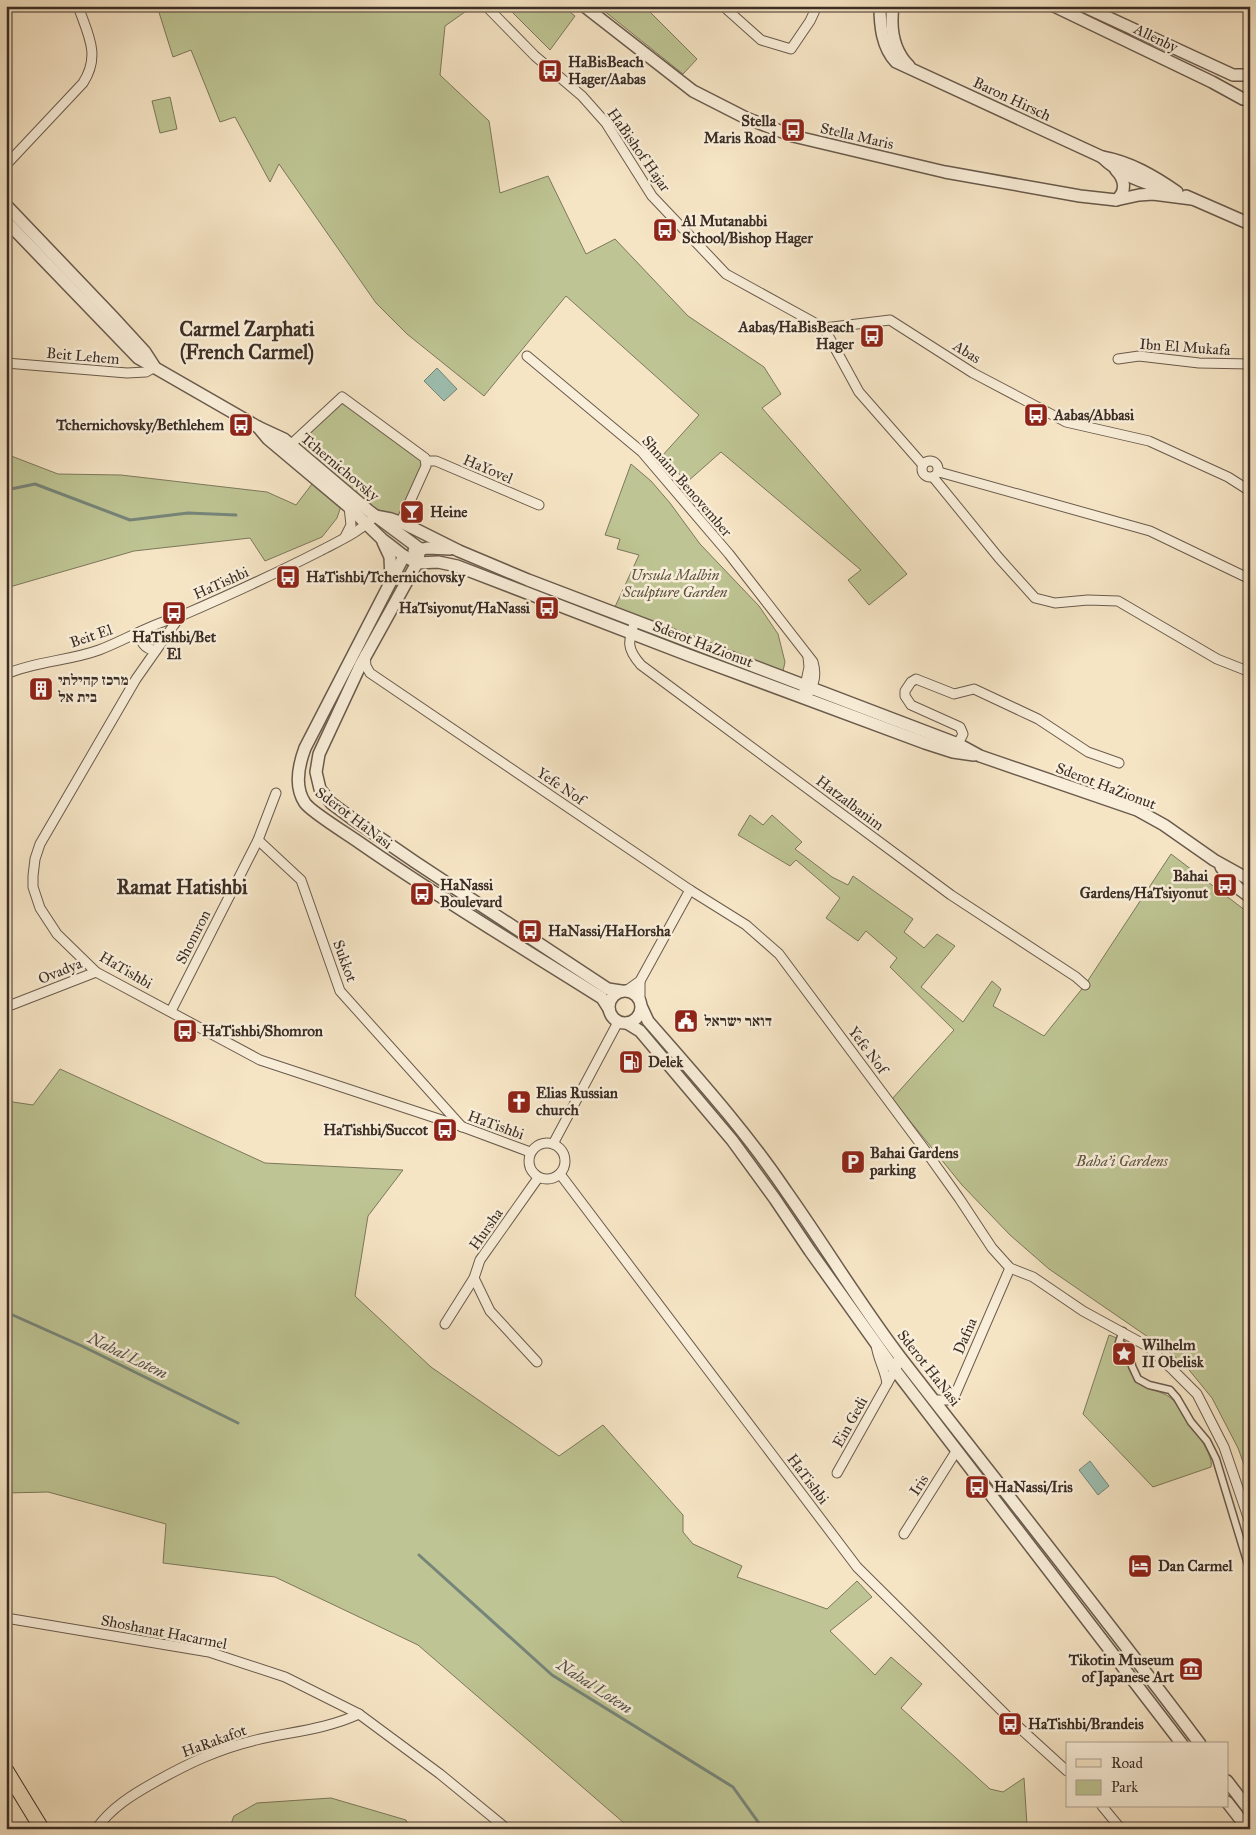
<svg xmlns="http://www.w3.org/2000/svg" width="1256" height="1835" font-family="'IM FELL Great Primer','Frank Ruhl Libre',serif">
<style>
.green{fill:#bec493;stroke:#7c785c}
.water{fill:#9dbfb1;stroke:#768579}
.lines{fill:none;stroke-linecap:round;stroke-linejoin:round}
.stream{stroke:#768579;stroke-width:3}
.pedestrian-casing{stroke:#6a5b4d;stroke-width:9}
.minor-casing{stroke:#6a5b4d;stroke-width:11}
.tertiary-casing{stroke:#6a5b4d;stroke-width:14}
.primary-casing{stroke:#3b2d25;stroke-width:16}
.pedestrian{stroke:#f9eed9;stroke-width:6}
.minor{stroke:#f9eed9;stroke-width:9}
.tertiary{stroke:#f9eed9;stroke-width:11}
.primary{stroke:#f6e5c5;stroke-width:14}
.labels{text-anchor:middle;stroke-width:5;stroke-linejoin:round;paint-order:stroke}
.street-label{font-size:15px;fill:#3b2d25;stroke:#f9eed9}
.poi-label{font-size:15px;font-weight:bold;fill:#3b2d25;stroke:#f9eed9;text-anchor:start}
.park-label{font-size:15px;font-style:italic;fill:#5c5340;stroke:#f9eed9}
.water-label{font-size:16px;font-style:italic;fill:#545248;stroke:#f9eed9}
.district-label{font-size:20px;font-weight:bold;fill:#3b2d25;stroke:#f9eed9}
</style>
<rect width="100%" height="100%" fill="#f6e5c5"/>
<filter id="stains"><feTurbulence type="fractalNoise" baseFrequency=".004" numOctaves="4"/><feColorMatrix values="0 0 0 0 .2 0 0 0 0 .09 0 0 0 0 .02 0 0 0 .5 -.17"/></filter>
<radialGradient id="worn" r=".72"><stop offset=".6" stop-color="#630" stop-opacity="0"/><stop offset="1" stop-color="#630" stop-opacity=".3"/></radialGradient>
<g class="green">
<path d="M157,6H471L472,7L445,26L440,75L489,121L500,193L548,176L586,254L615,239L688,316L764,367L781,394L762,408L907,574L869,605L848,580L861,570L721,452L687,482L662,456L699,415L566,296L484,396L407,334L376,303L279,164L270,182L235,117L220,122L191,50L173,57Z"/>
<path d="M506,6H562L575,16L550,50Z"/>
<path d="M598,6H644L697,59L683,74Z"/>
<path d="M170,97L177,129L160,133L152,101Z"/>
<path d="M342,403L421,458L422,468L398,517L374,510L297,442Z"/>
<path d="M6,454L58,474L121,475L267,492L296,505L312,484L331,495L341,506L337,518L322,537L265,561L250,538L134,551L6,588Z"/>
<path d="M631,464L651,481L670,503L700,544L759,606L778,634L785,662L783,671L614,609L639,555L617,549L620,539L605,535Z"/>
<path d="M750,815L763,825L772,815L802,842L795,849L832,877L848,885L853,876L913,919L904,932L924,948L937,934L955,946L921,987L963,1022L992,981L1001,989L993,1006L1044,1036L1085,985L1171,854L1250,914V1481L1238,1448L1212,1398L1185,1365L1164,1348L1049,1269L1010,1235L962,1185L892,1099L954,1030L890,967L897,958L866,931L858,941L826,918L840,898L796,860L790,866L738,835Z"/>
<path d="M60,1069L265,1163L403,1170L368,1216L355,1296L431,1367L559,1456L603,1425L683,1515V1532L693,1544L742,1566L737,1577L827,1609L857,1581L872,1597L830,1631L875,1675L891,1657L922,1684L901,1708L990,1789L1003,1792L1024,1778L1027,1825L1036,1824L1037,1829H631L418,1645L275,1577L163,1563L166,1524L48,1492L6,1493V1101L33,1105Z"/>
<path d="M1109,1335C1135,1343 1121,1358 1132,1375C1142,1392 1162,1388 1174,1401C1183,1414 1215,1453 1211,1467L1153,1487L1083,1414Z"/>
<path d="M331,1798L406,1820L410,1829H229L234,1816L257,1803Z"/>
</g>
<g class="water">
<path d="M437,368L457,389L444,401L424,381Z"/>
<path d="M1090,1461L1109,1486L1098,1495L1079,1470Z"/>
</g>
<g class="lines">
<g class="stream">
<path d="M6,490L35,484L130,520L188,513L236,515"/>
<path d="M6,1312L82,1346L238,1423"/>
<path d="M419,1555L552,1675L733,1787L763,1829"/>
</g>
<defs>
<path id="pedestrian" d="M1123,1331L1119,1342L1130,1350L1132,1366L1138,1379L1149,1385L1170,1390L1177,1398L1191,1422L1207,1441L1216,1459L1250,1571"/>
<g id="minor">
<path d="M486,6L535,56L582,96L606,123L652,196L726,274L824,328"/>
<path d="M723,6L761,40L791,49L810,21L817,6"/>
<path d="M6,165L83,83C101,55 88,35 78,6"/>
<path d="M824,328L890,320L973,373L1066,422L1149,441L1228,477L1250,491"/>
<path d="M824,328L859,392L923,465"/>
<path d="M527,356L642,452L729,554L813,662C816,672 815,683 809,692"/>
<path d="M1118,359L1139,356L1199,363L1250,364"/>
<path d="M6,363L127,373L146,372L155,367"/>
<path d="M287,448L342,397L425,458L426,466L403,517L405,524"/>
<circle cx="930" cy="469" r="8"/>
<path d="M426,461H436L539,505"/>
<path d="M939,472L1150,531L1250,579"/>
<path d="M933,477L999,558L1035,598L1055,603L1088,600L1118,601L1217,659L1250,672"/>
<path d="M375,516C360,532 339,541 320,551C275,574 229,595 183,615L176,622L136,679L40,844L35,859L33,876V887L40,908L57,934L96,972L260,1060L463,1127L530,1152"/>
<path d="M345,537L351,525L349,507"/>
<path d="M635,621C628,642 626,648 641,665L951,895L1076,977L1085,985"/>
<path d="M142,631C138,641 145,650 156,650"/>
<path d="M365,655L366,666L370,673L690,890L746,925L779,954L922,1146L959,1198L992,1248L1010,1268L1033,1277L1083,1311L1147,1346L1173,1370L1197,1394L1224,1447L1250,1523"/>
<path d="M6,674C36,661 69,661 99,650C126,640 152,623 181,616"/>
<path d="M804,691L809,667L808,657"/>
<path d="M958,744L963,734L960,727L911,705L905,696V691L911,682L916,679L954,694L974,689L1038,719L1088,752L1119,763"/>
<path d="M258,840L301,880L340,991L462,1127"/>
<path d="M626,991L640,981L690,890"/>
<path d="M640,1000V981"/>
<path d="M6,1007L96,972"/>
<path d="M171,1011L258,840L276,793"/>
<circle cx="547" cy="1161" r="18"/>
<path d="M553,1144L618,1022"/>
<path d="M560,1174L857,1567L1011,1720L1067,1771"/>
<path d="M474,1278L490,1311L537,1362"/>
<path d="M445,1324L474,1278L480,1260L538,1178"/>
<path d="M876,1344C877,1358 886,1371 887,1384"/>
<path d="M934,1400H947L955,1395L1010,1268"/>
<path d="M837,1473L897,1366L899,1355"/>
<path d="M904,1534L957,1450"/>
<path d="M6,1618L209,1652L285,1677L359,1714L440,1774L507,1829"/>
<path d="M1102,1806L1121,1829"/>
<path d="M96,1829C112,1807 132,1795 155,1782C189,1763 218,1749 256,1740C290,1732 327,1729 359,1714"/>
</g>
<g id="tertiary">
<path d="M584,6L693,91L746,118L793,136L945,172L1080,196L1116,200L1139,195L1153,194L1192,199"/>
<path d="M880,6C880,26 882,47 896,62L1102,157C1130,162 1154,176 1177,192"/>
<path d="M893,6C890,28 893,50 909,66"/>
<path d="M1054,6L1212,82L1243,99"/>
<path d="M1083,6L1233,75H1250"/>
<path d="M1102,157C1120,175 1144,183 1169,190"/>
<path d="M1116,170C1125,179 1127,192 1116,200"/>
<path d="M1186,196L1250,224"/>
<path d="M6,205L113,317L145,352L154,366"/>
<path d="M6,221L138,358L258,427L284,439L369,511L420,549"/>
<path d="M258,427L268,439L349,507L382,539L404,556L417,563L438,562L457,566L688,655L925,743L953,752L974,755"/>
<path d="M375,516L391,519L405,524L459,551L528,580L958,744L980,756L1137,810L1164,825L1214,860L1250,880"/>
<path d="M383,542L390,557L391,580"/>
<path d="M420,549L417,563L360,666L319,754L316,772L320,789L331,803L354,820L415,862L608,989L621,991"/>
<path d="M414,551L427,548L450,549"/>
<path d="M404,556L305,748C299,764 294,787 305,803C311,812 349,835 360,843C439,898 521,947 602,998L609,1009"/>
<path d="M1221,867L1238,888L1250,897"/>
<circle cx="625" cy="1007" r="16"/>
<path d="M642,1008L648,1021C696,1076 745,1130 786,1191C825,1246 859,1303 900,1357C1000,1486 1102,1613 1200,1744"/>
<path d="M627,1023L640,1031L732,1140L775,1199L810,1251L895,1370L1182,1744"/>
<path d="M1227,1781L1250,1811"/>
<path d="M1227,1802L1248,1829"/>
</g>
<path id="primary" d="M6,1770L42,1829"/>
</defs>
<use href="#pedestrian" class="pedestrian-casing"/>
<use href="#minor" class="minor-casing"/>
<use href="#tertiary" class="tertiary-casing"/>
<use href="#primary" class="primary-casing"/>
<use href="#pedestrian" class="pedestrian"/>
<use href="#minor" class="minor"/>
<use href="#tertiary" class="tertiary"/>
<use href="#primary" class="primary"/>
</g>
<defs>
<symbol id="bus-square" viewBox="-11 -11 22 22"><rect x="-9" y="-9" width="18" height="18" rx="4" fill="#8f2418" stroke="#f9eed9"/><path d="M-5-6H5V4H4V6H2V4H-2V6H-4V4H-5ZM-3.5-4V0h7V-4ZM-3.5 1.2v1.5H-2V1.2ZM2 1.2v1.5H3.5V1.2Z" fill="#fff"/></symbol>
<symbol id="bar-square" viewBox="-11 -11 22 22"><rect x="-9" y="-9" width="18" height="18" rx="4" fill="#8f2418" stroke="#f9eed9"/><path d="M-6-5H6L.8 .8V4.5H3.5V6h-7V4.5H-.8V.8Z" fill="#fff"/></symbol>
<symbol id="building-square" viewBox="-11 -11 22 22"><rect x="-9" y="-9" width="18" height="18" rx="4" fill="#8f2418" stroke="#f9eed9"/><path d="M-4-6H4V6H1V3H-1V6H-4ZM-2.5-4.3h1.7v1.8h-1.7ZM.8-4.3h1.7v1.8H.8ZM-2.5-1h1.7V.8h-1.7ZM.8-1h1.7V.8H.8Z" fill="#fff"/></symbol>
<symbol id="civic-square" viewBox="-11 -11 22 22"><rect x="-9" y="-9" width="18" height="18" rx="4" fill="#8f2418" stroke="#f9eed9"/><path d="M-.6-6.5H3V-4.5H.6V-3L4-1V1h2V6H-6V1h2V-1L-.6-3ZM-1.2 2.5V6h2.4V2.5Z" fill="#fff"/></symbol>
<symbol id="fuel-square" viewBox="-11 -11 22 22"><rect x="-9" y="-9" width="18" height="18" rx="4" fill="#8f2418" stroke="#f9eed9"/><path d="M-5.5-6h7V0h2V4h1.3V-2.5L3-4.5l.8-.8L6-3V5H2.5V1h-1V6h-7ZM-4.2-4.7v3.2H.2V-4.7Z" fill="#fff"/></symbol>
<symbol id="church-square" viewBox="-11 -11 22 22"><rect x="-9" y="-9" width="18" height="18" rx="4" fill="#8f2418" stroke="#f9eed9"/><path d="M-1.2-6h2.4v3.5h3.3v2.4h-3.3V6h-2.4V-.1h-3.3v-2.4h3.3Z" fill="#fff"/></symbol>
<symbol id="parking-square" viewBox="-11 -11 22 22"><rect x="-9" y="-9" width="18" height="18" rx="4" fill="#8f2418" stroke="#f9eed9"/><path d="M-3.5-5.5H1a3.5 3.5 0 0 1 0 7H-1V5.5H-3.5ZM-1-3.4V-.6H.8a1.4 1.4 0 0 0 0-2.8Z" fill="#fff"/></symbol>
<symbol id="sight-square" viewBox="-11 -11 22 22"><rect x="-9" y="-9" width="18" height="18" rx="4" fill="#8f2418" stroke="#f9eed9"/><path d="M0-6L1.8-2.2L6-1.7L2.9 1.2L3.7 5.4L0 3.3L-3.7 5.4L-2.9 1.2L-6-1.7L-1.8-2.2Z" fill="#fff"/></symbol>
<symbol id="hotel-square" viewBox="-11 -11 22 22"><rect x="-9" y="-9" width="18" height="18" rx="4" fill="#8f2418" stroke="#f9eed9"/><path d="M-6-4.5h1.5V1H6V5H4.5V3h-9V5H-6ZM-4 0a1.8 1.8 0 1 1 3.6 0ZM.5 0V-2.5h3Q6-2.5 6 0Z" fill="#fff"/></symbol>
<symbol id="museum-square" viewBox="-11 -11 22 22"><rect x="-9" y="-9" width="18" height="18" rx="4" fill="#8f2418" stroke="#f9eed9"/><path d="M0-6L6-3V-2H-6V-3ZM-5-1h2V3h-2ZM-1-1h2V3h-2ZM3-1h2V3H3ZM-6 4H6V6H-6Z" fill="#fff"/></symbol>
</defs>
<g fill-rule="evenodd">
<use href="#bus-square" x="536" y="57" width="28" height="28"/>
<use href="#bus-square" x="779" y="116" width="28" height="28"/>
<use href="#bus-square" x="651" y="216" width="28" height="28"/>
<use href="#bus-square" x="858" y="322" width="28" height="28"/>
<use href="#bus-square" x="1022" y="401" width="28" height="28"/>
<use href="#bus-square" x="227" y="411" width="28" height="28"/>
<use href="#bar-square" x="398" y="498" width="28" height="28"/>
<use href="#bus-square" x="274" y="563" width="28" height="28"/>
<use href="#bus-square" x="533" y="594" width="28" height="28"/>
<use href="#bus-square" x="160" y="599" width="28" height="28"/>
<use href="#building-square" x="27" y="675" width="28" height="28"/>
<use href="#bus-square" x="1211" y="871" width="28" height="28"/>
<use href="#bus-square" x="408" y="880" width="28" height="28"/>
<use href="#bus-square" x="516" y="917" width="28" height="28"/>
<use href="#civic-square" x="672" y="1007" width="28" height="28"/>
<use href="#bus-square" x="171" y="1017" width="28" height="28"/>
<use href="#fuel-square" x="617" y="1048" width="28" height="28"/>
<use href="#church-square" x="505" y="1088" width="28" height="28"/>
<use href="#bus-square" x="431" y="1116" width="28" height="28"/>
<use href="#parking-square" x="839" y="1148" width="28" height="28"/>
<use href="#sight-square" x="1110" y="1340" width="28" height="28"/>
<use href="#bus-square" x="963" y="1473" width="28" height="28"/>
<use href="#hotel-square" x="1126" y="1552" width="28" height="28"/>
<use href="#museum-square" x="1177" y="1655" width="28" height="28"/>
<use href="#bus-square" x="996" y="1710" width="28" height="28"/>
</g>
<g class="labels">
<g class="street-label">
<text transform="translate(1156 38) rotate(26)" y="5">Allenby</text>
<text transform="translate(1012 99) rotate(25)" y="5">Baron Hirsch</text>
<text transform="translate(857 136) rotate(13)" y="5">Stella Maris</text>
<text transform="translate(639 150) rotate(55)" y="5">HaBishof Hajar</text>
<text transform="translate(1185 347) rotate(4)" y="5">Ibn El Mukafa</text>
<text transform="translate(967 352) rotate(32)" y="5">Abas</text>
<text transform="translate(83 356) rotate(5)" y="5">Beit Lehem</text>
<text transform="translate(340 467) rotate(40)" y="5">Tchernichovsky</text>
<text transform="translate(488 469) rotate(23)" y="5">HaYovel</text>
<text transform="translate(687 486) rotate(49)" y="5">Shnaim Benovember</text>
<text transform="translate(221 583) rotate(-24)" y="5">HaTishbi</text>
<text transform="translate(91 636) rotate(-19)" y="5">Beit El</text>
<text transform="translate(703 644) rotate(21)" y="5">Sderot HaZionut</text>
<text transform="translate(561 786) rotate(34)" y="5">Yefe Nof</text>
<text transform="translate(1106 786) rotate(21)" y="5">Sderot HaZionut</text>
<text transform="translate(850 803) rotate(37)" y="5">Hatzalbanim</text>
<text transform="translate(354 818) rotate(37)" y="5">Sderot HaNasi</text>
<text transform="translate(193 937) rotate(-63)" y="5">Shomron</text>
<text transform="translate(345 961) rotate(70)" y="5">Sukkot</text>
<text transform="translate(126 970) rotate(30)" y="5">HaTishbi</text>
<text transform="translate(60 971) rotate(-22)" y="5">Ovadya</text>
<text transform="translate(868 1050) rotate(53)" y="5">Yefe Nof</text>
<text transform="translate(496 1125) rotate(20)" y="5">HaTishbi</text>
<text transform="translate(486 1229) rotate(-55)" y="5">Hursha</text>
<text transform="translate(965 1336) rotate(-67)" y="5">Dafna</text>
<text transform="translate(929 1368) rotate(52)" y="5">Sderot HaNasi</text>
<text transform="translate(850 1422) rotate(-61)" y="5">Ein Gedi</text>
<text transform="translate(808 1479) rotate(53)" y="5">HaTishbi</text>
<text transform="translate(919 1485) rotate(-57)" y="5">Iris</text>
<text transform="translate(164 1632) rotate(11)" y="5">Shoshanat Hacarmel</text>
<text transform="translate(214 1741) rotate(-20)" y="5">HaRakafot</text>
</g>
<g class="poi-label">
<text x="568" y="67">HaBisBeach<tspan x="568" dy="17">Hager/Aabas</tspan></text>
<text x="776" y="126" text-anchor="end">Stella<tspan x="776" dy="17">Maris Road</tspan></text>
<text x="682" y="226">Al Mutanabbi<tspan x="682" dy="17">School/Bishop Hager</tspan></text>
<text x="854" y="332" text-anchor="end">Aabas/HaBisBeach<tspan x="854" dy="17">Hager</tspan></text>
<text x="1054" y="420">Aabas/Abbasi</text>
<text x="224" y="430" text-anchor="end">Tchernichovsky/Bethlehem</text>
<text x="430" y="517">Heine</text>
<text x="306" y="582">HaTishbi/Tchernichovsky</text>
<text x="530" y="613" text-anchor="end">HaTsiyonut/HaNassi</text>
<text x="174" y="642" text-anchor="middle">HaTishbi/Bet<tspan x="174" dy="17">El</tspan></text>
<text x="58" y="685">מרכז קהילתי<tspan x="58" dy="17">בית אל</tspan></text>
<text x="1208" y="881" text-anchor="end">Bahai<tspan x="1208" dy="17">Gardens/HaTsiyonut</tspan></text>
<text x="440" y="890">HaNassi<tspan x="440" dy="17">Boulevard</tspan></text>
<text x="548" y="936">HaNassi/HaHorsha</text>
<text x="704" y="1026">דואר ישראל</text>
<text x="202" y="1036">HaTishbi/Shomron</text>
<text x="648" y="1067">Delek</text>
<text x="536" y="1098">Elias Russian<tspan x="536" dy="17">church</tspan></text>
<text x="428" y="1135" text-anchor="end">HaTishbi/Succot</text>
<text x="870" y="1158">Bahai Gardens<tspan x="870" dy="17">parking</tspan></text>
<text x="1142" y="1350">Wilhelm<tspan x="1142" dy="17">II Obelisk</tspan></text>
<text x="994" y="1492">HaNassi/Iris</text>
<text x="1158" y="1571">Dan Carmel</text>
<text x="1174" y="1665" text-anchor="end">Tikotin Museum<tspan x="1174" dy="17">of Japanese Art</tspan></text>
<text x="1028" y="1729">HaTishbi/Brandeis</text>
</g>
<g class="park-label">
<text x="675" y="580">Ursula Malbin<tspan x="675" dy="17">Sculpture Garden</tspan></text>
<text x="1122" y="1166">Baha'i Gardens</text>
</g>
<g class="water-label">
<text transform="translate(128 1355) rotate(26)" y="6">Nahal Lotem</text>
<text transform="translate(595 1686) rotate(33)" y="6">Nahal Lotem</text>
</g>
<g class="district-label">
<text x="247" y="336">Carmel Zarphati<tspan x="247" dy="23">(French Carmel)</tspan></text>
<text x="182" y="894">Ramat Hatishbi</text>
</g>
</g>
<rect width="1256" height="1835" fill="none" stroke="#f6e5c5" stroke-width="25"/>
<rect x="8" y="8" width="1241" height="1820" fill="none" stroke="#3b2d25" stroke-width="2.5"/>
<rect x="12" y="12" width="1231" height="1810" fill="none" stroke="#3b2d25"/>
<rect x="1066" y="1742" width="162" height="65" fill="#f9eed9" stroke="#ada191"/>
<rect x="1076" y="1759" width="25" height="8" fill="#f6e5c5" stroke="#ada191"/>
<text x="1111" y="1768" font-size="15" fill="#3b2d25">Road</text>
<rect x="1076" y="1780" width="25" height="15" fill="#bec493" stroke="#ada191"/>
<text x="1111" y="1792" font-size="15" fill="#3b2d25">Park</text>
<rect width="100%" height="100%" filter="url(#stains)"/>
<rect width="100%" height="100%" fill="url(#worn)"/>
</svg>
